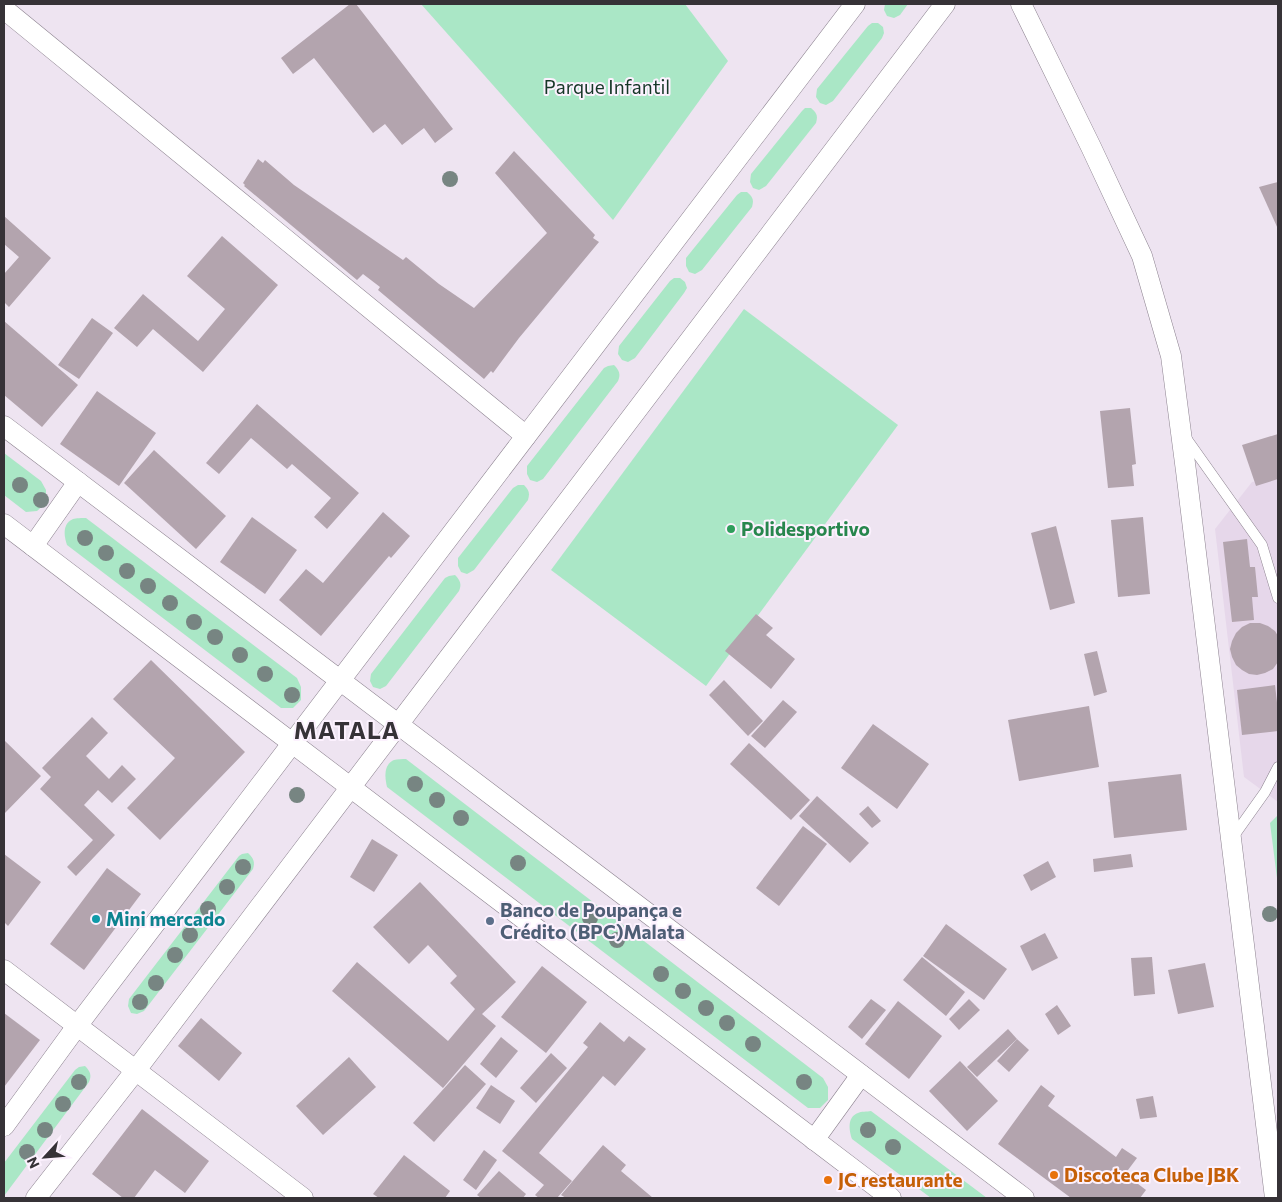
<svg xmlns="http://www.w3.org/2000/svg" width="1282" height="1202" font-family="Commissioner,sans-serif">
<style>
.built{fill:#e6d7ea}
.green{fill:#aae7c6}
.building{fill:#b3a4ae}
.lines{fill:none;stroke-linecap:round;stroke-linejoin:round}
.lane-casing{stroke:#8c828f;stroke-width:11}
.street-casing{stroke:#8c828f;stroke-width:21}
.lane{stroke:#fff;stroke-width:10}
.street{stroke:#fff;stroke-width:20}
.tree{fill:#778582}
.leisure-dot{fill:#2e9e5b;stroke:#fcf1fe;stroke-width:2}
.culture-dot{fill:#0f9aa8;stroke:#fcf1fe;stroke-width:2}
.service-dot{fill:#5c6f8a;stroke:#fcf1fe;stroke-width:2}
.food-dot{fill:#e8710a;stroke:#fcf1fe;stroke-width:2}
.labels{text-anchor:middle;stroke-width:4;stroke-linejoin:round;paint-order:stroke}
.park-label{font-size:19px;fill:#163727;stroke:#fcf1fe}
.leisure-label{font-size:19px;font-weight:bold;fill:#27864d;stroke:#fcf1fe;text-anchor:start}
.service-label{font-size:19px;font-weight:bold;fill:#4e5e75;stroke:#fcf1fe;text-anchor:start}
.culture-label{font-size:19px;font-weight:bold;fill:#0d838f;stroke:#fcf1fe;text-anchor:start}
.food-label{font-size:19px;font-weight:bold;fill:#c56008;stroke:#fcf1fe;text-anchor:start}
.district-label{font-size:24px;font-weight:bold;letter-spacing:1px;fill:#363237;stroke:#fcf1fe}
</style>
<rect width="100%" height="100%" fill="#eee4f1"/>
<path class="built" d="M1278,479V802L1244,777L1215,529L1252,482Z"/>
<g class="green">
<path d="M421,4H685L728,61L613,220Z"/>
<path d="M885,4H908L900,15L894,18L887,16L884,10Z"/>
<path d="M872,23H878L883,27L884,33L882,38L833,101L826,105L820,103L816,97L817,89L868,26Z"/>
<path d="M805,108H811C817,113 818,116 816,123L766,186L759,190L753,188L750,182L751,174L802,111Z"/>
<path d="M741,192H747C753,197 754,200 752,207L702,270L695,274L689,272L686,266V258L737,195Z"/>
<path d="M674,278H680L685,282L687,288L684,293L635,358L628,362L622,360L618,354L619,346L670,281Z"/>
<path d="M744,309L898,425L706,686L551,570Z"/>
<path d="M614,365C619,370 621,374 618,381L543,479L537,482L530,480L527,474V466L604,368L608,366Z"/>
<path d="M4,453L41,481L46,490V503L37,511L26,512L4,495Z"/>
<path d="M518,485H524C529,490 530,493 528,500L474,570L467,574L461,572L458,566V558L513,488Z"/>
<path d="M86,518L297,678L301,687V700L293,708H281L67,545C64,536 62,524 73,519C76,518 82,518 86,518Z"/>
<path d="M455,575C460,580 462,584 459,591L386,686L380,689L373,687L370,681L371,674L445,578L449,576Z"/>
<path d="M406,759L823,1078L828,1087V1100L820,1108H808L387,787C385,778 383,765 394,760C397,759 403,759 406,759Z"/>
<path d="M1278,815V886L1270,823Z"/>
<path d="M248,853C254,859 255,862 253,869L144,1011L137,1014L131,1013L128,1006L129,999L239,856L242,854Z"/>
<path d="M85,1066C90,1071 92,1075 89,1082L4,1196V1163L75,1070L79,1067Z"/>
<path d="M871,1111L987,1198H931L852,1139C849,1130 847,1117 858,1113C861,1111 867,1112 871,1111Z"/>
</g>
<g class="building">
<path d="M350,4H356L453,129L435,143L424,128L402,145L385,124L373,133L314,58L293,74L281,58Z"/>
<path d="M514,151L595,235L593,238L599,242L519,338L493,373L491,371L484,379L378,290L380,287L363,274L357,280L244,186L245,185L243,183L258,159L263,163L265,160L294,185L403,260L406,257L439,284L474,308L547,233L495,173Z"/>
<path d="M1278,182V229L1259,187Z"/>
<path d="M4,216L51,258L9,307L4,302V274L19,257L4,244Z"/>
<path d="M222,236L278,285L203,372L153,329L137,347L114,328L143,294L198,341L225,309L187,276Z"/>
<path d="M92,318L113,333L79,379L58,365Z"/>
<path d="M4,321L78,385L42,427L4,395Z"/>
<path d="M97,391L156,433L119,486L60,444Z"/>
<path d="M257,404L359,493L327,529L314,517L331,498L292,464L287,469L251,438L219,474L206,463Z"/>
<path d="M1130,408L1136,464L1132,465L1134,486L1108,488L1100,411Z"/>
<path d="M1278,434V479L1256,486L1242,445Z"/>
<path d="M154,450L226,516L196,549L124,483Z"/>
<path d="M383,512L410,536L391,558L389,556L321,636L279,600L306,569L323,583Z"/>
<path d="M252,517L297,550L265,594L220,562Z"/>
<path d="M1143,517L1150,594L1118,597L1111,520Z"/>
<path d="M1056,526L1075,603L1050,610L1031,533Z"/>
<path d="M1247,539L1250,567H1255L1258,597H1252L1254,620L1232,622L1223,542Z"/>
<path d="M756,614L773,628L766,635L795,659L771,689L725,651Z"/>
<path d="M1250,623H1260L1268,626L1275,631L1278,636V662L1273,669L1265,673L1257,675L1249,674L1242,670L1236,665L1232,657L1230,649L1232,641L1236,633L1242,627Z"/>
<path d="M1097,651L1107,692L1094,696L1084,654Z"/>
<path d="M151,660L245,752L160,840L127,808L175,758L113,699Z"/>
<path d="M724,680L763,721L748,736L709,695Z"/>
<path d="M1275,685L1278,711V731L1242,735L1237,690Z"/>
<path d="M783,700L797,712L765,748L751,736Z"/>
<path d="M1089,706L1099,767L1019,781L1008,720Z"/>
<path d="M92,717L108,733L86,756L109,779L122,765L136,779L112,803L98,790L84,805L115,835L76,876L67,867L93,840L40,789L51,777L42,768Z"/>
<path d="M873,724L929,764L897,809L841,768Z"/>
<path d="M4,740L41,776L4,814V776L5,775L4,773Z"/>
<path d="M749,743L810,800L791,820L730,764Z"/>
<path d="M1181,774L1187,830L1114,838L1108,782Z"/>
<path d="M817,796L869,843L850,863L799,816Z"/>
<path d="M868,806L881,821L872,828L859,814Z"/>
<path d="M803,826L827,844L779,906L756,888Z"/>
<path d="M372,839L398,855L374,892L350,877Z"/>
<path d="M4,854L41,882L8,926L4,922Z"/>
<path d="M1131,854L1133,867L1094,872L1093,859Z"/>
<path d="M1048,861L1056,877L1031,891L1023,875Z"/>
<path d="M107,868L141,894L84,970L50,944Z"/>
<path d="M420,882L516,982L482,1014L496,1026L443,1088L332,991L357,962L448,1041L475,1009L450,983L457,976L428,945L409,964L373,927Z"/>
<path d="M946,924L1007,969L984,1000L923,956Z"/>
<path d="M1045,933L1058,958L1032,971L1020,946Z"/>
<path d="M922,957L965,992L946,1016L903,980Z"/>
<path d="M1152,957L1155,994L1134,996L1131,958Z"/>
<path d="M1205,963L1214,1007L1178,1014L1168,970Z"/>
<path d="M542,966L587,1002L546,1053L501,1017Z"/>
<path d="M871,999L886,1010L862,1039L848,1027Z"/>
<path d="M969,999L980,1010L959,1030L949,1019Z"/>
<path d="M898,1001L942,1036L909,1079L865,1044Z"/>
<path d="M1057,1005L1071,1026L1058,1035L1045,1014Z"/>
<path d="M4,1013L40,1040L4,1087Z"/>
<path d="M201,1018L242,1053L219,1081L178,1046Z"/>
<path d="M600,1022L624,1042L629,1036L646,1049L615,1086L603,1076L539,1153L572,1181L557,1198H539L535,1195L544,1185L502,1151L588,1047L583,1043Z"/>
<path d="M1008,1029L1017,1039L977,1077L967,1067Z"/>
<path d="M501,1037L518,1051L496,1078L480,1064Z"/>
<path d="M1017,1039L1029,1050L1009,1072L997,1061Z"/>
<path d="M551,1053L567,1068L536,1103L520,1088Z"/>
<path d="M349,1057L376,1087L323,1135L296,1106Z"/>
<path d="M960,1061L998,1101L967,1131L929,1091Z"/>
<path d="M465,1065L486,1084L434,1142L413,1123Z"/>
<path d="M491,1085L515,1101L500,1124L476,1108Z"/>
<path d="M1041,1085L1055,1096L1048,1106L1116,1157L1122,1148L1137,1158L1125,1174L1146,1190L1140,1198H1071L998,1144Z"/>
<path d="M1153,1096L1157,1117L1140,1119L1136,1099Z"/>
<path d="M142,1109L209,1161L185,1193L155,1170L134,1198H123L92,1174Z"/>
<path d="M603,1145L626,1165L621,1171L653,1198H566L561,1195Z"/>
<path d="M484,1150L497,1160L476,1190L463,1180Z"/>
<path d="M404,1155L450,1191L445,1198H379L373,1194Z"/>
<path d="M499,1171L526,1194L523,1198H481L477,1195Z"/>
</g>
<g class="lines">
<defs>
<g id="lane">
<path d="M1186,438L1262,545L1278,598"/>
<path d="M1233,837L1265,792L1278,767"/>
</g>
<g id="street">
<path d="M1021,4L1091,147L1142,256L1171,356L1186,471L1275,1198"/>
<path d="M4,9L526,436"/>
<path d="M4,426L1024,1198"/>
<path d="M4,524L891,1198"/>
<path d="M33,546L78,482"/>
<path d="M4,970L303,1198"/>
<path d="M4,1126L77,1026L855,4"/>
<path d="M814,1140L861,1075"/>
<path d="M36,1198L136,1070L945,4"/>
</g>
</defs>
<use href="#lane" class="lane-casing"/>
<use href="#street" class="street-casing"/>
<use href="#lane" class="lane"/>
<use href="#street" class="street"/>
</g>
<g class="tree">
<circle cx="450" cy="179" r="8"/>
<circle cx="20" cy="485" r="8"/>
<circle cx="41" cy="500" r="8"/>
<circle cx="85" cy="538" r="8"/>
<circle cx="106" cy="553" r="8"/>
<circle cx="127" cy="571" r="8"/>
<circle cx="148" cy="586" r="8"/>
<circle cx="170" cy="603" r="8"/>
<circle cx="194" cy="622" r="8"/>
<circle cx="215" cy="637" r="8"/>
<circle cx="240" cy="655" r="8"/>
<circle cx="265" cy="674" r="8"/>
<circle cx="292" cy="695" r="8"/>
<circle cx="415" cy="784" r="8"/>
<circle cx="297" cy="795" r="8"/>
<circle cx="437" cy="800" r="8"/>
<circle cx="461" cy="818" r="8"/>
<circle cx="518" cy="863" r="8"/>
<circle cx="243" cy="867" r="8"/>
<circle cx="227" cy="887" r="8"/>
<circle cx="208" cy="909" r="8"/>
<circle cx="1270" cy="914" r="8"/>
<circle cx="590" cy="918" r="8"/>
<circle cx="190" cy="935" r="8"/>
<circle cx="617" cy="940" r="8"/>
<circle cx="175" cy="955" r="8"/>
<circle cx="661" cy="974" r="8"/>
<circle cx="156" cy="983" r="8"/>
<circle cx="683" cy="991" r="8"/>
<circle cx="140" cy="1002" r="8"/>
<circle cx="706" cy="1008" r="8"/>
<circle cx="727" cy="1023" r="8"/>
<circle cx="753" cy="1044" r="8"/>
<circle cx="79" cy="1082" r="8"/>
<circle cx="804" cy="1082" r="8"/>
<circle cx="63" cy="1104" r="8"/>
<circle cx="45" cy="1130" r="8"/>
<circle cx="868" cy="1130" r="8"/>
<circle cx="893" cy="1147" r="8"/>
<circle cx="27" cy="1152" r="8"/>
</g>
<circle class="leisure-dot" cx="731" cy="529" r="5"/>
<circle class="culture-dot" cx="96" cy="919" r="5"/>
<circle class="service-dot" cx="490" cy="921" r="5"/>
<g class="food-dot">
<circle cx="1054" cy="1175" r="5"/>
<circle cx="828" cy="1180" r="5"/>
</g>
<g class="labels">
<g class="park-label">
<text x="607" y="94">Parque Infantil</text>
</g>
<g class="leisure-label">
<text x="741" y="536">Polidesportivo</text>
</g>
<g class="service-label">
<text x="500" y="917">Banco de Poupança e<tspan x="500" dy="22">Crédito (BPC)Malata</tspan></text>
</g>
<g class="culture-label">
<text x="106" y="926">Mini mercado</text>
</g>
<g class="food-label">
<text x="1064" y="1182">Discoteca Clube JBK</text>
<text x="838" y="1187">JC restaurante</text>
</g>
<g class="district-label">
<text x="347" y="739">MATALA</text>
</g>
</g>
<rect width="1282" height="1202" fill="none" stroke="#363237" stroke-width="10"/>
<g transform="translate(45 1157) rotate(244)" stroke="#fcf1fe" stroke-width="4" paint-order="stroke">
<path d="M0-4L9 19L0 12L-9 19Z" fill="#363237"/>
<text y="-8" font-size="14" font-weight="bold" text-anchor="middle" fill="#363237">N</text>
</g>
</svg>
